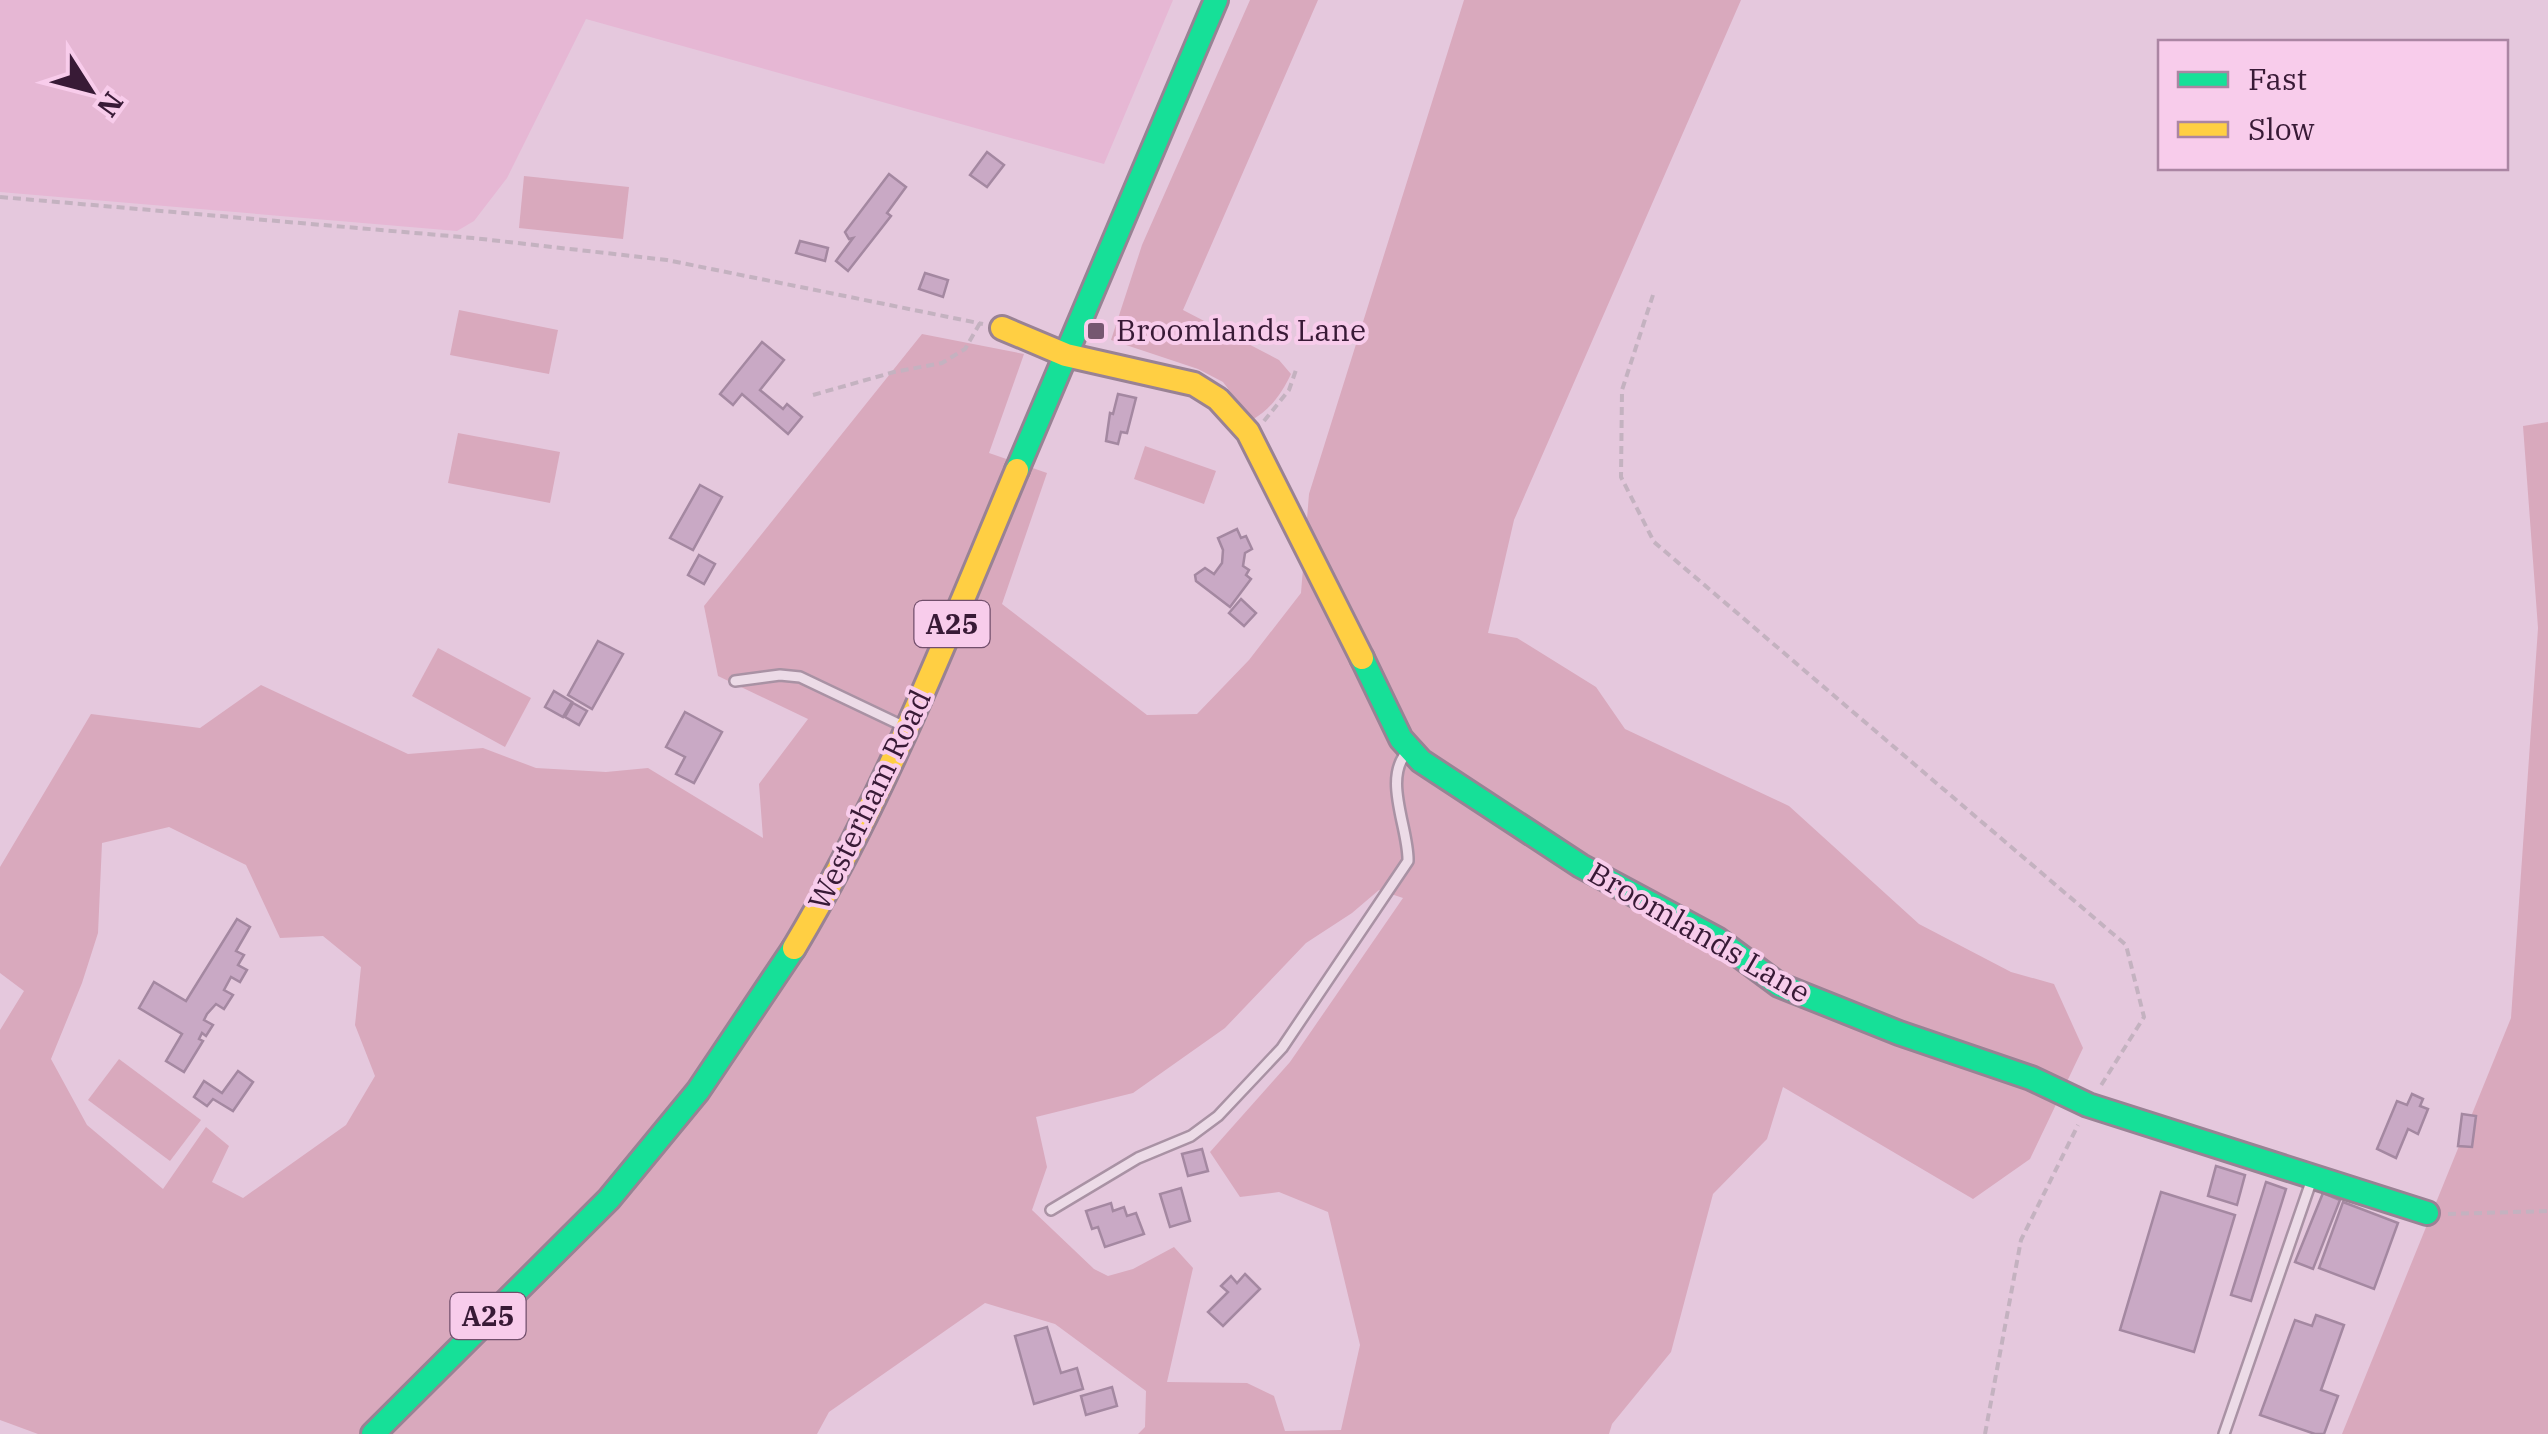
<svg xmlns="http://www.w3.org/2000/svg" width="2548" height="1434" font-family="'IBM Plex Serif',serif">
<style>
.farmland{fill:#e6b7d4}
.green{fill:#d9a9bd;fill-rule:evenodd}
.building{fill:#c9a9c5;stroke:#a488a1;stroke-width:2.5}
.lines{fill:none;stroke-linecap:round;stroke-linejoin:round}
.lane-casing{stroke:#a992a4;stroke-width:14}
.fast-casing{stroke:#998294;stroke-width:28}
.slow-casing{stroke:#998294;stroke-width:28}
.path{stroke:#c4b2c0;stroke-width:4;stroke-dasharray:8 5;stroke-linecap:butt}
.lane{stroke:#ecdbe7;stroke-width:9}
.fast{stroke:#16e098;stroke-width:22}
.slow{stroke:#ffcf43;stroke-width:22}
.poi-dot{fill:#755770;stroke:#f8cceb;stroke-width:4}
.labels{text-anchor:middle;stroke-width:8;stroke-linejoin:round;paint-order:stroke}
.shield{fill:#f8cceb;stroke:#724f6c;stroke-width:2.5}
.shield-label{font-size:28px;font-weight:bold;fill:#381a36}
.poi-label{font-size:30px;fill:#381a36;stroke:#f8cceb;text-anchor:start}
.street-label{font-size:30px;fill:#381a36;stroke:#f8cceb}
</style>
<rect width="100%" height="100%" fill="#e5c8dd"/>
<path class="farmland" d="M0,0H1173L1104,164L586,19L507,178L474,221L457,231L0,192Z"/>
<g class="green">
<path d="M1250,0H1318L1183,310L1279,360L1291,374C1282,393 1271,409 1252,420L1223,382L1198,369L1111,340L1142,245Z"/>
<path d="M1464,0H1741L1514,520L1488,633L1517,638L1596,687L1625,729L1789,806L1919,924L2011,972L2054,984L2083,1048L2030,1159L1973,1199L1783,1087L1767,1139L1713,1194L1671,1352L1612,1424L1609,1434H1138L1145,1427L1146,1391L1055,1324L985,1303L829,1412L817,1434H38L0,1420V1030L24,991L0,973V867L91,714L200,728L261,685L408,754L483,748L536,768L606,772L648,768L763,838L759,784L808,719L718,676L704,606L922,334L1024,354L989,453L1047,473L1002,604L1147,715L1197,714L1249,660L1301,593L1309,494ZM169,827L246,865L280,938L323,936L361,967L355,1025L375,1076L346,1125L243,1198L212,1182L229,1146L206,1127L163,1189L87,1125L51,1059L82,983L98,933L102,843ZM1379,890L1403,898L1290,1062L1210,1152L1240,1197L1279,1192L1328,1212L1360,1345L1341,1430L1285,1431L1274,1396L1247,1383L1167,1382L1193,1268L1174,1247L1133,1269L1108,1276L1094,1269L1032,1210L1047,1167L1036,1117L1133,1093L1225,1028L1306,943L1352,913Z"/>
<path d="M524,176L629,187L623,239L519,228Z"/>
<path d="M459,310L558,330L549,374L450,355Z"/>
<path d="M2548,422V1434H2342L2511,1018L2538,628L2523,426Z"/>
<path d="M458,433L560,452L550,503L448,483Z"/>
<path d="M1145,446L1216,471L1204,504L1134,479Z"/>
<path d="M438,648L531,698L505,747L412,696Z"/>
<path d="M119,1059L201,1120L170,1161L88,1100Z"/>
</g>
<g class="building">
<path d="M987,152L1004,165L987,187L970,175Z"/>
<path d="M889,174L906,187L887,213L891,216L848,271L836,261L853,238L849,239L845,232Z"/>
<path d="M800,241L828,248L825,261L796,253Z"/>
<path d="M925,273L948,280L943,297L919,289Z"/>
<path d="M762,342L784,360L760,390L783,409L787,404L802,417L788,434L742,394L733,405L720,394Z"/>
<path d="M1118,394L1136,398L1127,433L1121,432L1118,444L1106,441L1110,413L1113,414Z"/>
<path d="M700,485L722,497L693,550L670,538Z"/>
<path d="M1237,529L1241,538L1246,536L1252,549L1245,553L1243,566L1249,570L1246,575L1251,579L1230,607L1196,581L1195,575L1205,568L1214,574L1222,563L1223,550L1218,538Z"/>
<path d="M699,555L715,564L704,584L688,575Z"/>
<path d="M1241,599L1256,613L1244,626L1229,613Z"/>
<path d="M598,641L623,654L592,709L568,695Z"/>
<path d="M554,691L572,702L563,717L545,707Z"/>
<path d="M573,703L587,711L579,725L565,717Z"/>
<path d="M685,712L722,732L694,783L676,774L685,757L666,747Z"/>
<path d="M237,919L250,927L236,951L244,955L238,965L247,970L240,982L231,977L224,990L233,995L224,1009L216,1004L207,1014L204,1020L213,1025L206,1036L202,1033L199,1039L203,1041L184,1072L166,1061L182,1034L139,1008L154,982L186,1001Z"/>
<path d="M238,1071L253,1082L233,1111L213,1099L207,1106L194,1097L204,1081L222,1093Z"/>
<path d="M2412,1094L2423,1099L2420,1106L2428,1109L2418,1134L2408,1129L2396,1158L2377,1149L2397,1101L2407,1105Z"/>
<path d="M2462,1114L2476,1116L2472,1147L2458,1146Z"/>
<path d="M1202,1149L1208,1171L1188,1176L1182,1154Z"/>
<path d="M2216,1166L2245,1175L2237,1205L2208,1196Z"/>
<path d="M2266,1182L2286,1189L2251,1301L2231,1295Z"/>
<path d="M1181,1188L1190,1221L1170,1227L1160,1194Z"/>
<path d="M2161,1192L2235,1215L2194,1352L2120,1330Z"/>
<path d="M2323,1193L2340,1200L2313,1269L2295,1262Z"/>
<path d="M2343,1202L2398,1223L2374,1289L2319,1268Z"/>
<path d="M1111,1203L1113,1211L1124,1207L1127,1216L1136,1213L1144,1234L1105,1247L1098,1227L1092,1229L1086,1211Z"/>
<path d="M1245,1274L1260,1289L1223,1326L1208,1312L1228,1292L1221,1286L1231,1276L1237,1283Z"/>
<path d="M2316,1315L2344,1325L2321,1390L2338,1396L2324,1434H2315L2260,1415L2295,1320L2312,1326Z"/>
<path d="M1047,1327L1061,1373L1077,1368L1083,1389L1034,1404L1015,1336Z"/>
<path d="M1112,1387L1117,1406L1086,1415L1081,1396Z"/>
</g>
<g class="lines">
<defs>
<g id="lane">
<path d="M735,681L780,675L800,677L905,727"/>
<path d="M1051,1210L1138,1158L1191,1136L1218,1116L1282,1048L1408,861C1409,828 1381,777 1409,750"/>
<path d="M2224,1434L2312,1179"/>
</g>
<g id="fast">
<path d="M1017,470L1216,0"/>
<path d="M1362,658L1401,739L1421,761L1581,866L1717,939L1779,985L1899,1033L2031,1078L2088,1105L2427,1213"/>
<path d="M373,1434L609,1199L698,1091L794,948"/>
</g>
<g id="slow">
<path d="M1002,328L1066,355L1194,384L1218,399L1248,432L1362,658"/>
<path d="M794,948C885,796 949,632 1017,470"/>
</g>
</defs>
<use href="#lane" class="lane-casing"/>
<use href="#fast" class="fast-casing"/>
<use href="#slow" class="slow-casing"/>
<g class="path">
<path d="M0,197L473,238L667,260L983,324"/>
<path d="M1653,295L1622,390L1621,477L1654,542L2126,945L2144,1017L2100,1087"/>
<path d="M813,395L894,372L942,363L965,349L980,323"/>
<path d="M1264,421L1289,390L1296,370"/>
<path d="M2448,1214L2548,1211"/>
<path d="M1985,1434L2021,1240L2078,1125"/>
</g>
<use href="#lane" class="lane"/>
<use href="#fast" class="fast"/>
<use href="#slow" class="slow"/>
</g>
<rect class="poi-dot" x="1086" y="321" width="20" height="20" rx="5"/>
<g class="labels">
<g class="shield">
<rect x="914.5" y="601" width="75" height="46" rx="8"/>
<rect x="450.5" y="1293" width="75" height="46" rx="8"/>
</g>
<g class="shield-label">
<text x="952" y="634">A25</text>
<text x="488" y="1326">A25</text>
</g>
<g class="poi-label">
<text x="1116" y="341">Broomlands Lane</text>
</g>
<g class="street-label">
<text transform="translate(870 800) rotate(-64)" y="10">Westerham Road</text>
<text transform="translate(1699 933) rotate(30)" y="10">Broomlands Lane</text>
</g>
</g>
<rect x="2158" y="40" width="350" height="130" fill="#f8cceb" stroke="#ab85a3" stroke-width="2.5"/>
<rect x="2178" y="72" width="50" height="15" fill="#16e098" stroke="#ab85a3" stroke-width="2.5"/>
<text x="2248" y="90" font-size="30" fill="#381a36">Fast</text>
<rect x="2178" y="122" width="50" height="15" fill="#ffcf43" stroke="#ab85a3" stroke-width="2.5"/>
<text x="2248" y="140" font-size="30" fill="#381a36">Slow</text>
<g transform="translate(90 90) rotate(126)" stroke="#f8cceb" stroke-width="8" paint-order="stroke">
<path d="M0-8L18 38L0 25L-18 38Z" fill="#381a36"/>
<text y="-15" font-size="28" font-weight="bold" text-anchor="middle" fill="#381a36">N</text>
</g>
</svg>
